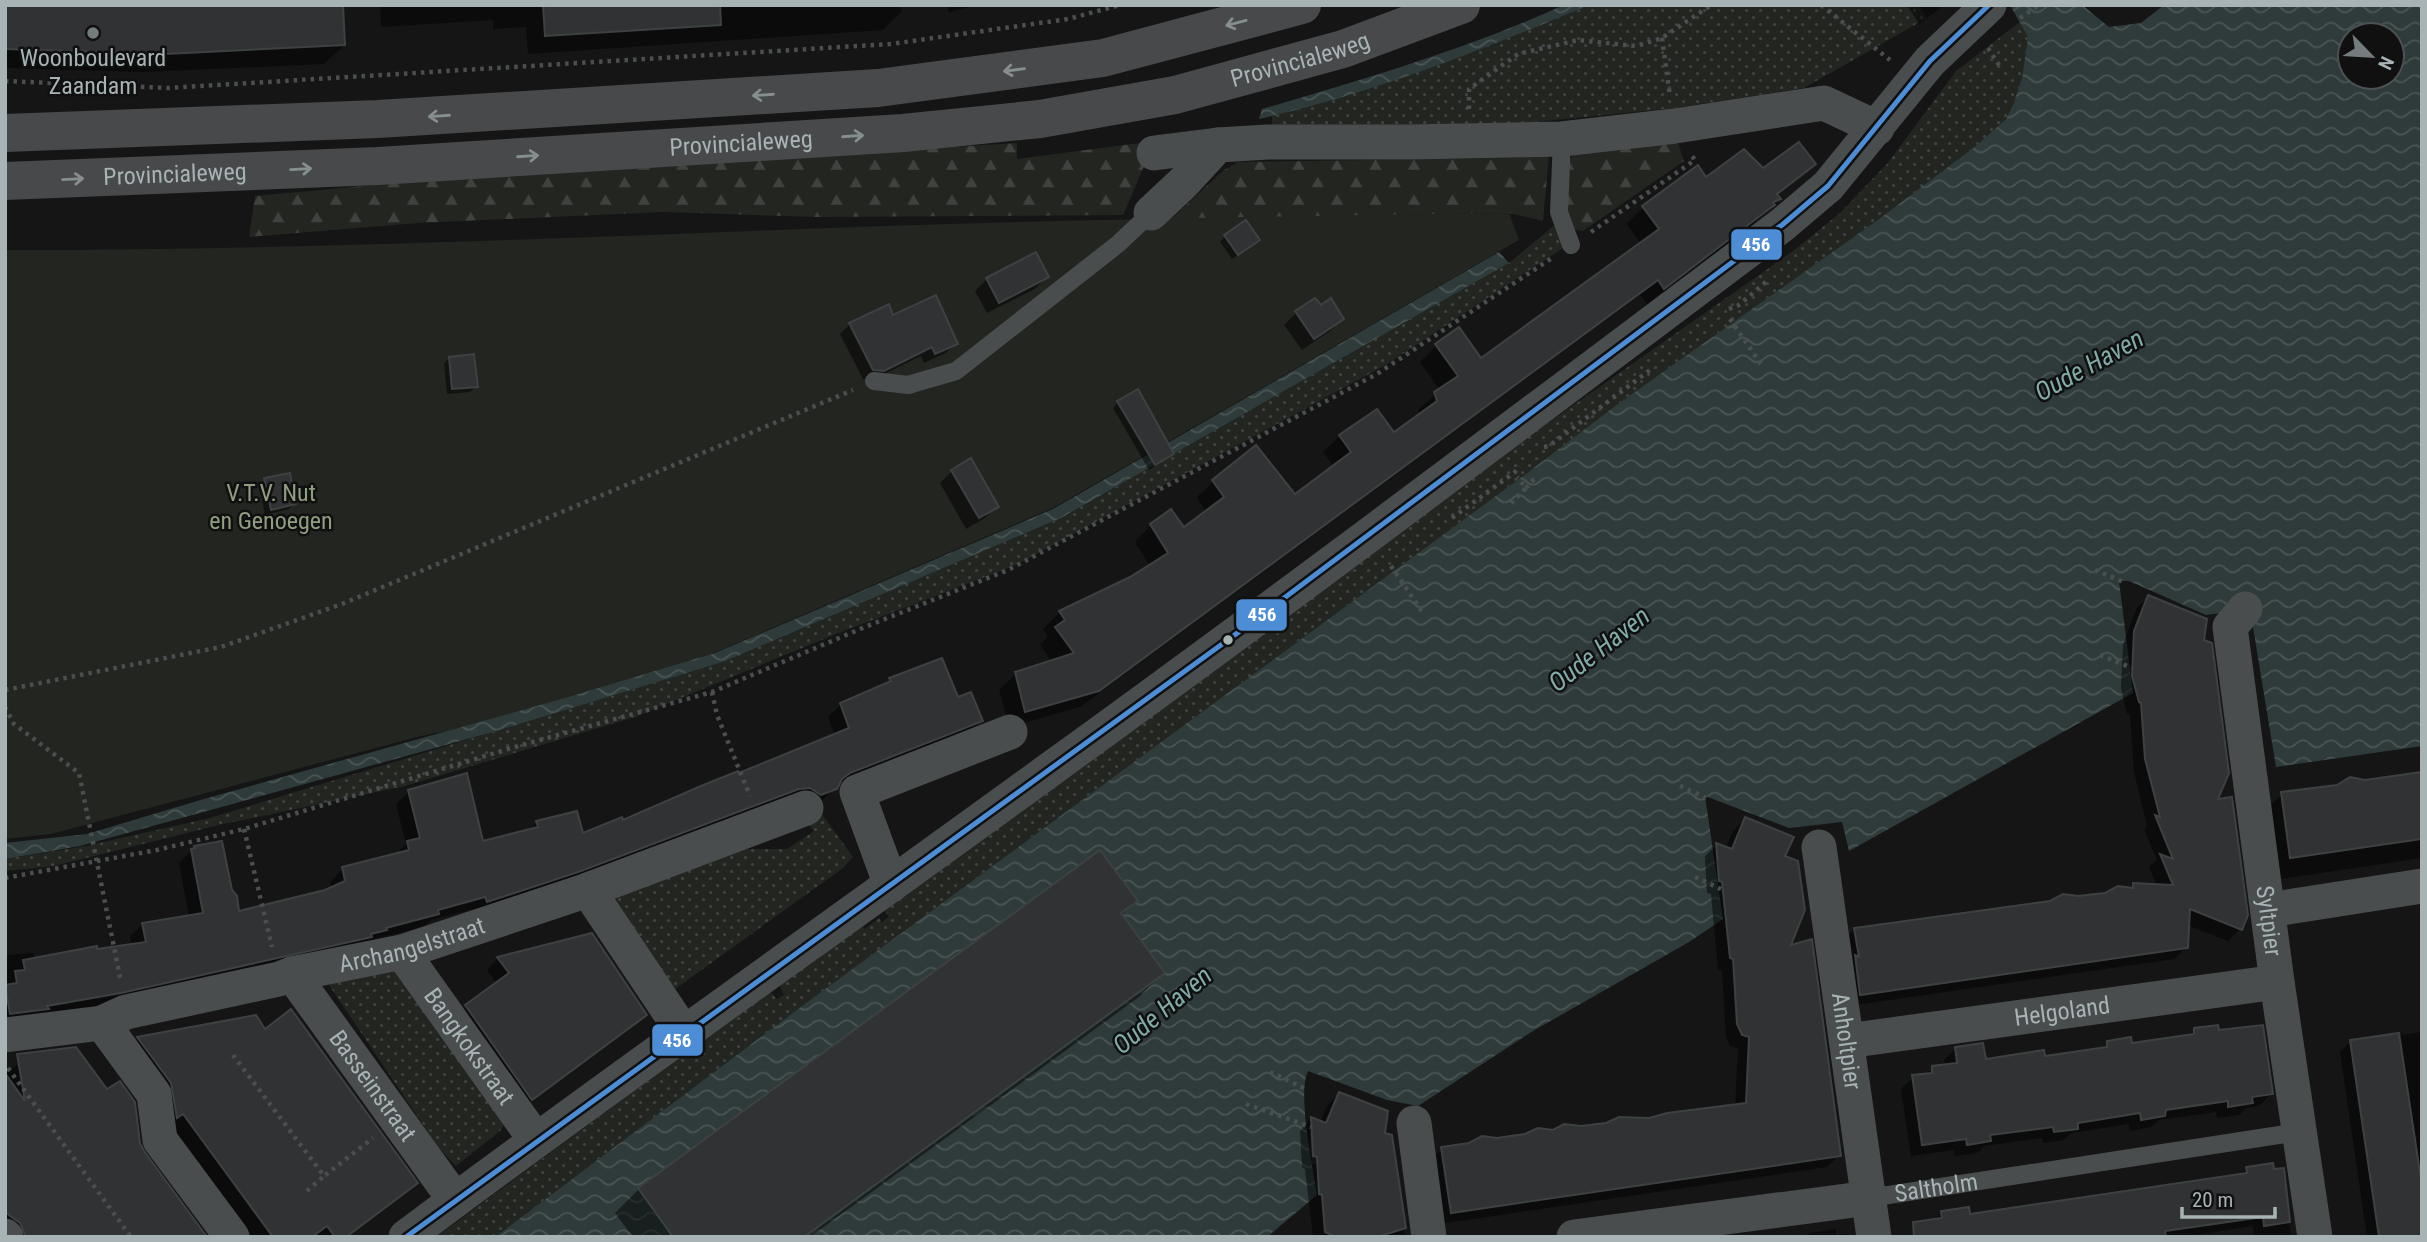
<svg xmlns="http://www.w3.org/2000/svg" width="2427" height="1242" font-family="'Roboto Condensed',sans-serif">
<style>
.grass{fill:url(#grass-dots)}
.forest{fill:url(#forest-firs)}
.garden{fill:#222520}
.water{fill:url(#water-waves);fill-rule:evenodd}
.shadow{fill:#0007;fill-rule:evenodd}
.building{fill:#313233;stroke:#3e4142;stroke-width:2}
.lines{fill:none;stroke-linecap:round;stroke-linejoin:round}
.path{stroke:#4b4e4f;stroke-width:4.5;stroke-dasharray:3.5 5;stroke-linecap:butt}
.service{stroke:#4a4d4e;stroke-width:18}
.minor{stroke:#4a4d4e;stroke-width:35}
.primary{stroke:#47494a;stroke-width:38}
.bus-1-casing{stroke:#101011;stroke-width:10}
.bus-1{stroke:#4d8dd6;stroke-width:5}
.oneway{stroke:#868e90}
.poi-dot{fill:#757c7d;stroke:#101011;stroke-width:2.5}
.bus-dot{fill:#a8b3b5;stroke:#101011;stroke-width:2.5}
.labels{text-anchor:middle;stroke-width:5;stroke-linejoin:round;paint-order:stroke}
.poi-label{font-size:24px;fill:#a8b3b5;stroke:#101011}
.street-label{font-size:24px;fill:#a8b3b5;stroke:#101011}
.park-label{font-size:24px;fill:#8f9e81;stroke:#101011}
.water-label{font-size:26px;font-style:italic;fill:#82aca9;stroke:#101011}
.line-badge{stroke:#101011;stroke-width:2.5}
.badge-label{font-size:19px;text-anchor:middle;font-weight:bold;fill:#fff}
</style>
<defs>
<pattern id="grass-dots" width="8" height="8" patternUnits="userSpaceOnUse" patternTransform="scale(1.75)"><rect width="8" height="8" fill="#222520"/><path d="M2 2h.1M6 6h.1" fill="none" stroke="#3f423e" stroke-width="1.8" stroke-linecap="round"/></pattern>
<pattern id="forest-firs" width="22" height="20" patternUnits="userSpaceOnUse" patternTransform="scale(1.75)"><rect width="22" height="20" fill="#222520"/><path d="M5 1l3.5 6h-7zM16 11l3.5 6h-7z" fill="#3f423e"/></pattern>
<pattern id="water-waves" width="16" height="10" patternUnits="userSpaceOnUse" patternTransform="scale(1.75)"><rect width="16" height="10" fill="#2e3b3a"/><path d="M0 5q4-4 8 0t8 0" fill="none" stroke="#495554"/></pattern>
</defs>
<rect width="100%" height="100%" fill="#151516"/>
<g class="grass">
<path d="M1590,5H1919L1927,18L1804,88L1675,108L1474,128L1272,126V116C1380,85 1486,48 1590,5Z"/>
<path d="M2020,22L2028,37L2022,78L2013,105L2006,119L1977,145L1879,219L1615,406L1527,473L806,1003L495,1237H436L770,991L777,999L784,995L779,984L860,924L865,929L879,918L882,922L889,917L883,908L1511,449L1793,251L1840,213L1887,164L1956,71Z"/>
<path d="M1556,224L1563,248L1384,366L1016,565L836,634L635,717L405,786L219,825L54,866L5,871V859L86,846L210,818L723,662L1061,518L1509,263Z"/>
<path d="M816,806L853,857L843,868L675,989L622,914L615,898L745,849H787L814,831L800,814Z"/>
<path d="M400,964L508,1118L500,1131L456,1166L438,1147L325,979Z"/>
</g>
<g class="forest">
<path d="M1155,141L1123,215L816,217L663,212L418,223L249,237L255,196L450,178L1017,143V159Z"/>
<path d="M1678,143L1684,161L1583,231L1568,228L1566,164L1577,151Z"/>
<path d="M1549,155L1543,221L1509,213L1171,219L1224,170L1238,162L1509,158Z"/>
</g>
<path class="garden" d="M1509,213L1519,240L1053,508L716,652L573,708L421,736L51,834L5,839V250C298,250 589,237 882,226C1091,219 1300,216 1509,213Z"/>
<g class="water">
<path d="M1564,5H1590C1483,49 1373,94 1259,119L1262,109C1364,79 1467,49 1564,5Z"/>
<path d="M2010,5H2082L2109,27L2141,23L2164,5H2422V746L2276,767L2250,609L2206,615L2129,581H2119L2133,693L1849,851L1842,822L1789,828L1705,796L1723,919L1689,942L1533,1031L1418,1106L1387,1100L1308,1071C1297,1095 1313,1166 1317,1195L1267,1237H495L806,1003L1527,473L1615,406L1879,219L1977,145L2006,119L2013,105L2022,78L2028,37ZM2350,35H2392V77H2350Z"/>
<path d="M1499,252L1509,263L1061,518L723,662L493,732L80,846L5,859V843L87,834L197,801L565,698L715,653L1053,509Z"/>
</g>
<g class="shadow">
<path d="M5,5L344,45L324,64L145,72L5,68Z"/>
<path d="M380,5H901V12L883,30L528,54L526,27L493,29V20L381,27Z"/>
<path d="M948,5H977L949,12Z"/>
<path d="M1907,5H1945L1919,24Z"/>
<path d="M1813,164L1777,196L1778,199L1751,226L1647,304L1640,295L1080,707L1009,727L999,690L1016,674L1052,662L1040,645L1048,636L1043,629L1060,612L1131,579L1150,566L1135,542L1151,525L1183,529L1206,512L1197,497L1214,481L1294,496L1334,467L1323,452L1340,436L1377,411L1394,434L1420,415L1418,410L1440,390L1420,362L1436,346L1480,360L1641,244L1627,224L1643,208L1706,179Z"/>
<path d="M1225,236L1252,245L1232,259L1220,242Z"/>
<path d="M1047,277L1035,289L987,313L975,291L987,279Z"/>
<path d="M1320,307L1342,319L1330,331L1302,350L1284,325L1296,313Z"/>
<path d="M892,317L956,343L946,353L924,363L921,356L872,380L863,379L840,334L850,324Z"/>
<path d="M449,358L476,386L470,392L447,394L444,364Z"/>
<path d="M1118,402L1172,454L1166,459L1149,470L1113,408Z"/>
<path d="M952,471L997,506L985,518L966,529L940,483Z"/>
<path d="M265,480L294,504L289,509L265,515L259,485Z"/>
<path d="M2148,597L2203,641L2215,801L2240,929L2228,941L2187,925L2186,947L2174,959L1849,1006L1843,941L1855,929L2078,898L2129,889L2134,884L2157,886L2149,867L2157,860L2144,829L2147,826L2134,772L2130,715L2127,714L2121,688L2123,645L2136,609Z"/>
<path d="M890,680L957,699L981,721L968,733L837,785L822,801L807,807L474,913L473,909L431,920L425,926L376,939L372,943L105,1005L5,1025V955L33,953L34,960L132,946L130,937L143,924L189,917L179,863L195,847L230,891L238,913L332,889L330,882L343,869L395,855L406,844L396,804L409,792L482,843L530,830L537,823L582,835L622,822L835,736L828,717L841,704L884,686Z"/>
<path d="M2422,773V858L2267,881L2258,817L2282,794Z"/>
<path d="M1745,819L1783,856L1788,947L1839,1155L1827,1167L1439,1224L1430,1160L1442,1148L1649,1120L1735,1106L1738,1049L1730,1046L1726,1037L1722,971L1718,970L1711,894L1707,893L1705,856L1717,845L1726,848L1733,831Z"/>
<path d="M1100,852L1136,901L1120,916L1163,973L1139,997L810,1237H633L615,1213L639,1189Z"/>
<path d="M498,958L645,1015L633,1027L519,1110L454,1019L466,1007L497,984L487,970Z"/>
<path d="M255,1017L264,1031L416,1183L404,1195L347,1237H253L170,1124L127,1050L138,1039Z"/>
<path d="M2195,1030L2218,1032L2271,1094L2259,1106L2246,1108L2239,1115L2217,1118L2216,1112L2159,1120L2151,1127L2130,1131L2129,1124L2071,1133L2064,1140L2043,1143L2042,1138L1984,1146L1977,1153L1955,1156L1954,1150L1911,1156L1901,1089L1913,1077L1926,1075L1933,1068L1945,1066L1944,1060L1956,1048L1984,1061L2043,1058L2101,1050L2108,1043L2130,1045L2188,1037Z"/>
<path d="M2422,1032V1237H2367L2340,1052L2350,1042Z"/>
<path d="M24,1060L138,1143L205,1237H10L5,1232V1074Z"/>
<path d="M1339,1094L1384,1134L1390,1136L1405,1237H1313L1305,1169L1302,1167L1300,1131L1311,1119L1320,1123L1327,1106ZM1310,1134H1314L1316,1164H1312Z"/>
<path d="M2246,1169L2283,1170L2291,1237H2254L2253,1226L2182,1237H1924V1231L1942,1213L1968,1216L2239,1176Z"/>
<path d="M1836,1229V1235L1849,1234V1237H1806L1810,1233Z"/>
</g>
<g class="building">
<path d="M5,5H343L345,45L165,54L5,49Z"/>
<path d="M543,5H720L721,25L545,36Z"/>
<path d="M1799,142L1816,164L1777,194L1781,199L1773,202L1775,205L1769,209L1664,289L1658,280L1099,691L1025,712L1015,672L1074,653L1055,627L1065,620L1059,611L1130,577L1168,553L1150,524L1171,509L1184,527L1224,497L1212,480L1256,445L1295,494L1351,452L1339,435L1377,409L1394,432L1437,401L1434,392L1458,376L1435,344L1459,327L1481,358L1659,229L1642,206L1698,165L1706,177L1744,149L1763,168Z"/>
<path d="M1246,220L1260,240L1238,255L1224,235Z"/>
<path d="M1036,252L1049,277L999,303L986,278Z"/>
<path d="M936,295L958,344L935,354L932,347L884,371L873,370L849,323L889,304L893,315Z"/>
<path d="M1315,298L1321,305L1331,298L1344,319L1314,339L1295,311Z"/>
<path d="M474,354L478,387L452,389L449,357Z"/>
<path d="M1138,389L1174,454L1155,465L1117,401Z"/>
<path d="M971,458L999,507L979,518L951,470Z"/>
<path d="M290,473L296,504L271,510L264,478Z"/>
<path d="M2148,595L2207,619L2204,640L2212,643L2229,773L2218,799L2232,797L2248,915L2242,930L2190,909L2188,948L1860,995L1855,955L1859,957L1854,928L2050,901L2063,894L2078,896L2105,893L2118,886L2133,888V883L2173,885L2160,854L2173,859L2155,815L2160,817L2145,759L2141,703L2139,702L2132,676L2134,631Z"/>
<path d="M942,658L958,697L971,692L983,721L850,773L842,779L837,789L821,795L810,788L799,789L581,871L487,902L485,897L438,910L439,914L386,928L387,930L371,934L372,937L121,993L47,1006L49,1009L10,1014L5,985L17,983L15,971L25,970L23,960L97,946V949L146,942L142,923L203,913L191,849L195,848L194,846L222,841L232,890L237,896L239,911L325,890L345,881L342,867L409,850L407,841L420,838L408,790L467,773L483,841L538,827L536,821L577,811L583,833L622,817L623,820L701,786L738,771L739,773L849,728L840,703L891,681L889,678Z"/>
<path d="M2422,772V839L2290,858L2281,792L2337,785L2350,777L2365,780Z"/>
<path d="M1745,817L1794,837L1785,856L1798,861L1805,910L1791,945L1812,939L1841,1156L1451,1213L1441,1147L1469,1143L1482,1136L1497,1138L1525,1134L1538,1128L1553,1130L1564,1124L1581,1126L1606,1123L1619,1117L1649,1118L1667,1113L1746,1103L1749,1037L1742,1035L1737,1024L1733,959L1730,958L1722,882L1719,881L1716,843L1732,849Z"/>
<path d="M1100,850L1138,901L1121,913L1165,973L804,1237H673L638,1188Z"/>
<path d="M592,933L647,1015L532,1100L465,1005L509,973L497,957Z"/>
<path d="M291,1009L418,1183L346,1237H335L327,1226L312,1237H273L183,1114L177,1118L171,1083L137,1037L256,1015L265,1029Z"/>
<path d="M2218,1025L2219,1030L2263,1025L2273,1094L2252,1097L2253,1103L2228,1107V1101L2166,1110L2165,1116L2141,1120L2140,1113L2078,1123V1129L2054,1132L2053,1127L1990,1135L1991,1141L1967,1145L1966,1139L1922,1145L1912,1075L1932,1073V1066L1957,1063L1955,1047L1983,1043L1986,1059L2044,1050L2045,1056L2107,1047V1041L2131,1037L2132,1043L2194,1034V1028Z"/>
<path d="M2399,1033L2422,1186V1237H2379L2350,1040Z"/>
<path d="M76,1047L107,1089L120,1081L135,1102L140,1143L144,1151L207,1237H26L20,1223L10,1216L5,1211V1073L25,1101L17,1054Z"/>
<path d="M1339,1092L1388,1111L1385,1133L1392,1135L1406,1228L1377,1237H1336L1325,1232L1322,1195L1319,1194L1317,1157L1313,1156L1311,1117L1326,1123Z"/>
<path d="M2273,1163L2274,1169L2284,1168L2290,1222L2264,1226L2263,1217L2165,1231L2166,1237H1914L1913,1222L1942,1218L1941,1211L1969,1207L1970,1214L2058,1201L2247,1173L2246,1167Z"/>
</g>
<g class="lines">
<g class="path">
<path d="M1821,5L1890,60"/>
<path d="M2020,18L2039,5"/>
<path d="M1662,38L1670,96"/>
<path d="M1988,48L2001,68"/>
<path d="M5,81L168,88L891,44L1068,19L1120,5"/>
<path d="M1469,109V89L1518,54L1578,40L1636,46L1662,38L1711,5"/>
<path d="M1591,232L1695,160L1692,156"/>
<path d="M1729,309L1739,305L1767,281"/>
<path d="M1730,319L1761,364"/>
<path d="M1544,447L1549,446L1650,370"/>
<path d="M1526,488L1535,478"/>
<path d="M1511,503L1526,488L1517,477"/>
<path d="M1452,518L1515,472L1519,466"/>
<path d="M1391,566L1423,613"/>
<path d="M2095,570L2126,583"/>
<path d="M2100,655L2132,668"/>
<path d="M5,690L221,647L342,604L853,390"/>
<path d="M712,692L717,715L750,796"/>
<path d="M5,707L14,724L79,773L121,982"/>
<path d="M1680,786L1706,798"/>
<path d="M244,829L272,947"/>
<path d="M1695,877L1721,889"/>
<path d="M5,878L157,850L244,829L515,747L712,692L865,627L1008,570L1377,374L1552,258"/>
<path d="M233,1055L324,1176L373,1138"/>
<path d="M8,1068L131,1237"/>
<path d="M1270,1072L1306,1089"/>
<path d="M1246,1104L1311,1127"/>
<path d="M307,1191L324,1176"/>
</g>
<g class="service">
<path d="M1562,139L1559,212L1571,245"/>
<path d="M874,381L908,385L956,371L1118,244L1151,213"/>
<path id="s1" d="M1869,1198L2299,1132"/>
</g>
<g class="minor">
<path d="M1154,153L1218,145"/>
<path d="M1151,213L1183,183L1218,145L1268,142H1411L1562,139L1675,126L1824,103L1877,128"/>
<path id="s2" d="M2245,609L2230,627L2277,982L2315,1237"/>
<path id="s3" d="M1819,847L1874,1237"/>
<path d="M891,885L857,792L1010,732"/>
<path d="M588,890L683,1032"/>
<path d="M2268,910L2422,886"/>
<path id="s4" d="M402,952L535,1139"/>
<path id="s5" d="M292,974L455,1200"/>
<path d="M102,1023L154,1094L160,1140L232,1237"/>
<path id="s6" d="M5,1035L102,1023L126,1012L279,979L292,974L402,952L588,890L806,808"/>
<path id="s7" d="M1847,1041L2277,982"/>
<path d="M1414,1123L1429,1237"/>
<path d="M5,1236L6,1237"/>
<path d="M406,1237C619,1077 837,925 1052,768C1298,590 1540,407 1782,225L1828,186L1930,61L1989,5"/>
<path d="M1574,1237L1869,1198"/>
</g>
<g class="primary">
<path d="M5,133L378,119L878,88L1103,58L1302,5"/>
<path id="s8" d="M5,181L378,166L903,133L1040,119L1175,95L1343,49L1461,5"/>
</g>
<defs>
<path id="bus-1" d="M406,1237L1236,634L1782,225L1828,186L1930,61L1989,5"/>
</defs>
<use href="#bus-1" class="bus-1-casing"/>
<use href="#bus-1" class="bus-1"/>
</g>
<defs><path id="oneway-shaft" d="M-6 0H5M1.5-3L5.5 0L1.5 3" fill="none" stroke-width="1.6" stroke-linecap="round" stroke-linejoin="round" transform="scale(1.75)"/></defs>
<g class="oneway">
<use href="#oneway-shaft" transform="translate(1236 23) rotate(165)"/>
<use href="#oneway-shaft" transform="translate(1014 70) rotate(173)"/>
<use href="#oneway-shaft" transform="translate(763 95) rotate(176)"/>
<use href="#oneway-shaft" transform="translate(439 116) rotate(176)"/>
<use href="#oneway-shaft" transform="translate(853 136) rotate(-4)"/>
<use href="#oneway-shaft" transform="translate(528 156) rotate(-4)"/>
<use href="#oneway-shaft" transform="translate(301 169) rotate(-3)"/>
<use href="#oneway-shaft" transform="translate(73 179) rotate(-3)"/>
</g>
<circle class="poi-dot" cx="93" cy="33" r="7"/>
<circle class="bus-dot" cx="1228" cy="640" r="6"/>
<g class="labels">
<g class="poi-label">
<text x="93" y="66">Woonboulevard<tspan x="93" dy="28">Zaandam</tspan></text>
</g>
<g class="street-label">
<text dy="8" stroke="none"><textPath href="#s8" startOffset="1304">Provincialeweg</textPath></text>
<text dy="8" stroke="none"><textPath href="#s8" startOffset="737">Provincialeweg</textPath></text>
<text dy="8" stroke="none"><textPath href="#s8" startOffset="170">Provincialeweg</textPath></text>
<text dy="8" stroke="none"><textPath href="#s2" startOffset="320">Syltpier</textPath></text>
<text dy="8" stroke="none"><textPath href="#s6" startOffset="418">Archangelstraat</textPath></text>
<text dy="8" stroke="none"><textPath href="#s7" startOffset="217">Helgoland</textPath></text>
<text dy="8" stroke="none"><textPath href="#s3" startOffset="196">Anholtpier</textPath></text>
<text dy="8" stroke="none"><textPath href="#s4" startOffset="116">Bangkokstraat</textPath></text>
<text dy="8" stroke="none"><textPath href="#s5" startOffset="138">Basseinstraat</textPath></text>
<text dy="8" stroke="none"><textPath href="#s1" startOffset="68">Saltholm</textPath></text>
</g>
<g class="park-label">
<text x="271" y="501">V.T.V. Nut<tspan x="271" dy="28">en Genoegen</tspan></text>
</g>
<g class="water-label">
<text transform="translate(2089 365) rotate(-29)" y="9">Oude Haven</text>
<text transform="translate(1599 649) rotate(-38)" y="9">Oude Haven</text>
<text transform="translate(1162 1010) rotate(-40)" y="9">Oude Haven</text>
</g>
</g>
<g class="line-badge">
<rect x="1730" y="228" width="53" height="33" rx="7" fill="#4d8dd6"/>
<rect x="1235" y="598" width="53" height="34" rx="7" fill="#4d8dd6"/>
<rect x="651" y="1023" width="53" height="34" rx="7" fill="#4d8dd6"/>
</g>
<g class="badge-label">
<text x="1756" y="251">456</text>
<text x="1262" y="621">456</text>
<text x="677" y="1047">456</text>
</g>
<rect width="2427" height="1242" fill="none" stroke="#a8b3b5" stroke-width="14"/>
<g transform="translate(2371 56) rotate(115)"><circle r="33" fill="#101011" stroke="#4d5153" stroke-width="2"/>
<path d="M0-5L12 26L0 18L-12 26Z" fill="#757c7d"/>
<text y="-10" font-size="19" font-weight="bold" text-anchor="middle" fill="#a8b3b5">N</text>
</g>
<path d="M2182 1207v10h93v-10" fill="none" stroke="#a8b3b5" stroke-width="3.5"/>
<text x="2192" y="1207" font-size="21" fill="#a8b3b5" stroke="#101011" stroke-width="5" paint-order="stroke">20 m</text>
</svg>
